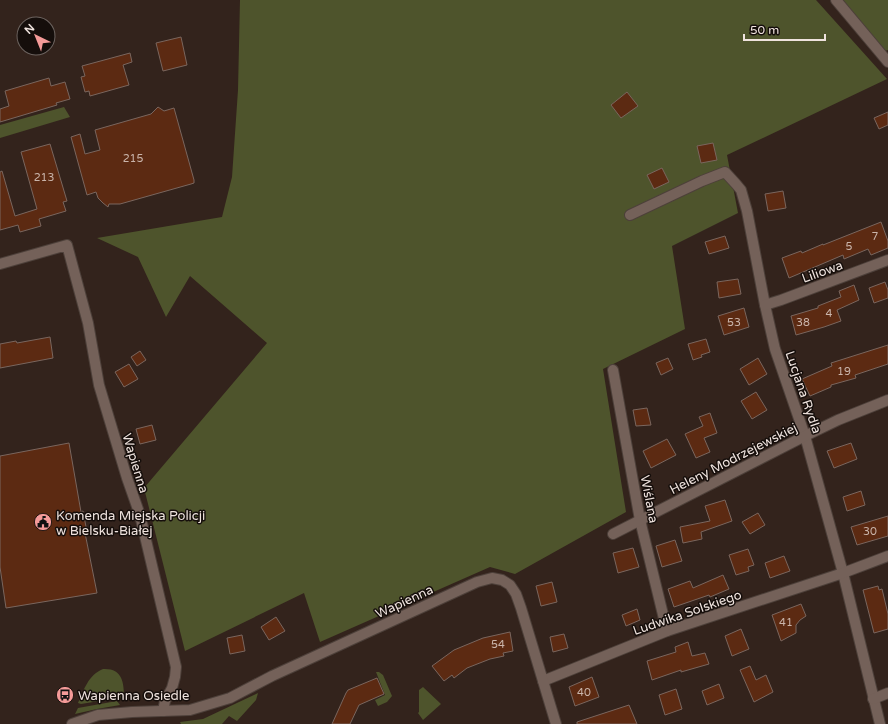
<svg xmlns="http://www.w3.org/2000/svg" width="888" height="724" font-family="'Varela Round',sans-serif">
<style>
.green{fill:#4e542c}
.building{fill:#5c2a12;stroke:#7a665e}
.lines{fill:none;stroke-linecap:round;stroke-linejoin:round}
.minor-casing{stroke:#4d403a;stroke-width:12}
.minor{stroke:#746159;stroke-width:10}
.labels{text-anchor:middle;stroke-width:3;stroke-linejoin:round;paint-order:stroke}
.number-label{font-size:11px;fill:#cab5ab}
.street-label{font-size:13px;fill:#efe3de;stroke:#150e0b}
.poi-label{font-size:13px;fill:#efe3de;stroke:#150e0b;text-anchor:start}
</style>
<rect width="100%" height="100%" fill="#33231c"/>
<g class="green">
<path d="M240,0H816L887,79L727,155L738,213L672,246L685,329L603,369L626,512L515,574L490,567L320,642L304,593L185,651L144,488L267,343L190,276L166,317L138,257L97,238L222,217L232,177L238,90Z"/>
<path d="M841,0H888V50L885,51Z"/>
<path d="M64,107L70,117L0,138V125Z"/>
<path d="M103,669C122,668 124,682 124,697L81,704L78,703C84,690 88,675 103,669Z"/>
<path d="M376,672H379L383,675L392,696L387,702L378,706L375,700L385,695Z"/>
<path d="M423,687L441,704L423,720L418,713L419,712V690Z"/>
<path d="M258,693L256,700L237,721L229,716L222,724H181L180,722L203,719Z"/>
<path d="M117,701L120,705L97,709L75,714L78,708Z"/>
</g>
<g class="building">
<path d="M181,37L187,65L163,71L156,43Z"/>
<path d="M130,53L132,62L123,65L129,85L90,96L89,91L85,92L81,77L85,76L82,66Z"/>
<path d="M49,78L51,86L65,82L70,99L56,103L57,105L0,122V109L9,106L5,91Z"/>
<path d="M627,92L638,106L621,118L611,105Z"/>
<path d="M158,107L164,111L174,108L194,180V183L191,184L120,204H109L108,207L103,203L98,198L96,192L87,195L71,137L80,134L85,154L100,150L95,130L151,114Z"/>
<path d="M888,112V125L879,129L874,118Z"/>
<path d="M713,143L717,160L701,163L697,146Z"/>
<path d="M50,144L67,201L63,202L66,211L39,219L41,226L20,232L18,225L0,230V172L2,171L15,216L37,209L21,152Z"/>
<path d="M662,168L669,182L654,189L647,175Z"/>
<path d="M783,191L786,208L768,211L765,194Z"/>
<path d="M881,222L888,241V248L871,255L868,249L844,259L843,255L789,278L782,258L801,251L802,253L823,244V245Z"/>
<path d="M725,236L729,248L709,254L705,242Z"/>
<path d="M738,279L741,294L719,298L717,282Z"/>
<path d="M885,282L888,290V298L874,303L869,288Z"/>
<path d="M854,285L859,300L837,310L841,321L824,327L796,335L791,316L818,308V306L841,297L839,291Z"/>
<path d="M744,308L749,327L724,335L718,316Z"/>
<path d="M50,337L53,358L0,368V344L16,341L17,343Z"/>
<path d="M706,339L710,352L701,355L702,357L693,360L688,344Z"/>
<path d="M888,345V364L855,375L856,378L831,385V387L810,396L802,379L832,366L831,363Z"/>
<path d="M140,351L146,360L137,366L131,357Z"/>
<path d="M668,358L673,369L661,375L656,363Z"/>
<path d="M758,358L767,374L749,385L740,369Z"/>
<path d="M129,364L138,379L124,387L115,372Z"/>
<path d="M756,392L767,410L752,419L741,401Z"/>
<path d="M647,408L651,425L636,426L633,410Z"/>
<path d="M710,413L717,433L704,438L710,452L696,458L685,434L703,426L699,417Z"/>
<path d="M152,425L156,440L140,444L136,429Z"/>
<path d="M667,439L676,455L651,468L643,451Z"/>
<path d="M69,443L81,512L83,511L87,532L85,533L97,593L6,608L0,567V456Z"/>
<path d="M851,443L857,459L834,468L827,451Z"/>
<path d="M861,491L865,505L847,511L843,497Z"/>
<path d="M725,500L732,521L701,532L702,539L683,543L680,527L710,521L705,506Z"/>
<path d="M758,513L765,525L750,534L742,522Z"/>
<path d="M888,516V536L857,545L851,527Z"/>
<path d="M675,540L682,561L662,567L656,546Z"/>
<path d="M633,548L639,567L618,573L613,553Z"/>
<path d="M748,549L754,565L748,567L749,571L736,575L729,555Z"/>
<path d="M784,556L790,571L770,578L765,563Z"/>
<path d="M723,575L729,589L710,597L709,595L674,607L668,589L690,581L693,588Z"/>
<path d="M552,582L557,602L541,606L536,586Z"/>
<path d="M878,586L879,590L882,589L888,614V629L874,633L863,590Z"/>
<path d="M801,604L806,616L800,620L796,625V633L781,641L772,615Z"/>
<path d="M637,609L640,620L626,626L622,615Z"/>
<path d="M276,617L285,631L269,640L261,627Z"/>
<path d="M741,629L749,649L732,656L725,636Z"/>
<path d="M510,632L513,651L503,653L504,656L490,659L467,668L454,678L452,675L444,681L432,666L454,650L483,638Z"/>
<path d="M564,634L568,648L553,652L550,637Z"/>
<path d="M242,635L245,651L230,654L227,638Z"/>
<path d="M688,642L692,656L705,653L709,664L681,672V670L652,680L647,661L676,652L675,647Z"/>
<path d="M750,666L756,680L766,675L773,692L754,702L740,670Z"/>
<path d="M592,677L599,697L575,706L569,687Z"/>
<path d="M377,678L384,694L359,705L350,724H332L346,693L348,690Z"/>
<path d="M719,684L724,698L707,705L702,691Z"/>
<path d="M676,689L682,709L665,715L659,695Z"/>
<path d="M629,705L637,724H577V722Z"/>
</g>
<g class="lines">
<defs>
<g id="minor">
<path d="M836,0L888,62"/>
<path d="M630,215L702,181L725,172L736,184L741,190L747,211L765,305L775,349L805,436L843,573L880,724"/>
<path d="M0,264L67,245L88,323L99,385L127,478L140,515L176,667L175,677L172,688L165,701L163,711"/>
<path d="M765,305L781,300L888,260"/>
<path d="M613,370L640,520L667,631"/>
<path d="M613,534L805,436L838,420L888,400"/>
<path d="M543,681L667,631L843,573L888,556"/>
<path d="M873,699L888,693"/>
<path d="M72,724L98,715L132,712L190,710L230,698L272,676L477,582L492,578L502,580L510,585L516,594L521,608L556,724"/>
</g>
</defs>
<use href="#minor" class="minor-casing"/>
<use href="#minor" class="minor"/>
</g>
<defs>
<symbol id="civic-disc" viewBox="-11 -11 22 22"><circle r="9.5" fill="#f59b99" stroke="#150e0b"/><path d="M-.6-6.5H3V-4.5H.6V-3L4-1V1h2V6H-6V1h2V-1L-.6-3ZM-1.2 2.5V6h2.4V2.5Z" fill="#111"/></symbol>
<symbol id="bus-disc" viewBox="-11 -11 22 22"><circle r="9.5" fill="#f59b99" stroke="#150e0b"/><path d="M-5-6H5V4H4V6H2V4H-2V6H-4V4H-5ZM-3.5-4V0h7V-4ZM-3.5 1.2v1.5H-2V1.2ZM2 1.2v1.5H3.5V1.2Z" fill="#111"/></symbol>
</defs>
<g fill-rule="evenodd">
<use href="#civic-disc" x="33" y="512" width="20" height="20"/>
<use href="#bus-disc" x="55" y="685" width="20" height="20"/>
</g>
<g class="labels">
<g class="number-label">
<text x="133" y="162">215</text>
<text x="44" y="181">213</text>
<text x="875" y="240">7</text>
<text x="849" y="250">5</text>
<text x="829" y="317">4</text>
<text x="734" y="326">53</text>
<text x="803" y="326">38</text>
<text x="844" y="375">19</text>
<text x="870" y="535">30</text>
<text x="786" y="626">41</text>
<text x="498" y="648">54</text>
<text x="584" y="696">40</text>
</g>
<g class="street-label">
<text transform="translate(822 271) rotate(-20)" y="5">Liliowa</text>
<text transform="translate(804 392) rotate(71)" y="5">Lucjana Rydla</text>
<text transform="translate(733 458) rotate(-27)" y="5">Heleny Modrzejewskiej</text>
<text transform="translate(136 463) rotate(73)" y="5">Wapienna</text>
<text transform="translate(650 499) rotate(79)" y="5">Wiślana</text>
<text transform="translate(404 601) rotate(-25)" y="5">Wapienna</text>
<text transform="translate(687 612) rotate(-19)" y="5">Ludwika Solskiego</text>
</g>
<g class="poi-label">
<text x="56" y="520">Komenda Miejska Policji<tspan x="56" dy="15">w Bielsku-Białej</tspan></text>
<text x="78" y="700">Wapienna Osiedle</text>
</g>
</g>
<g transform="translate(36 36) rotate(317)"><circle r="19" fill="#150e0b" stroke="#6c635f"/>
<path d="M0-3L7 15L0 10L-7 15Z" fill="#f59b99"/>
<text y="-6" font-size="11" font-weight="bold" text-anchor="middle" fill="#efe3de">N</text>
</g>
<path d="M744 34v6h81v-6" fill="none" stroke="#efe3de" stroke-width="2"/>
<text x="750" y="34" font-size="12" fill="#efe3de" stroke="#150e0b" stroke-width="3" paint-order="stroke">50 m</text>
</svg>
